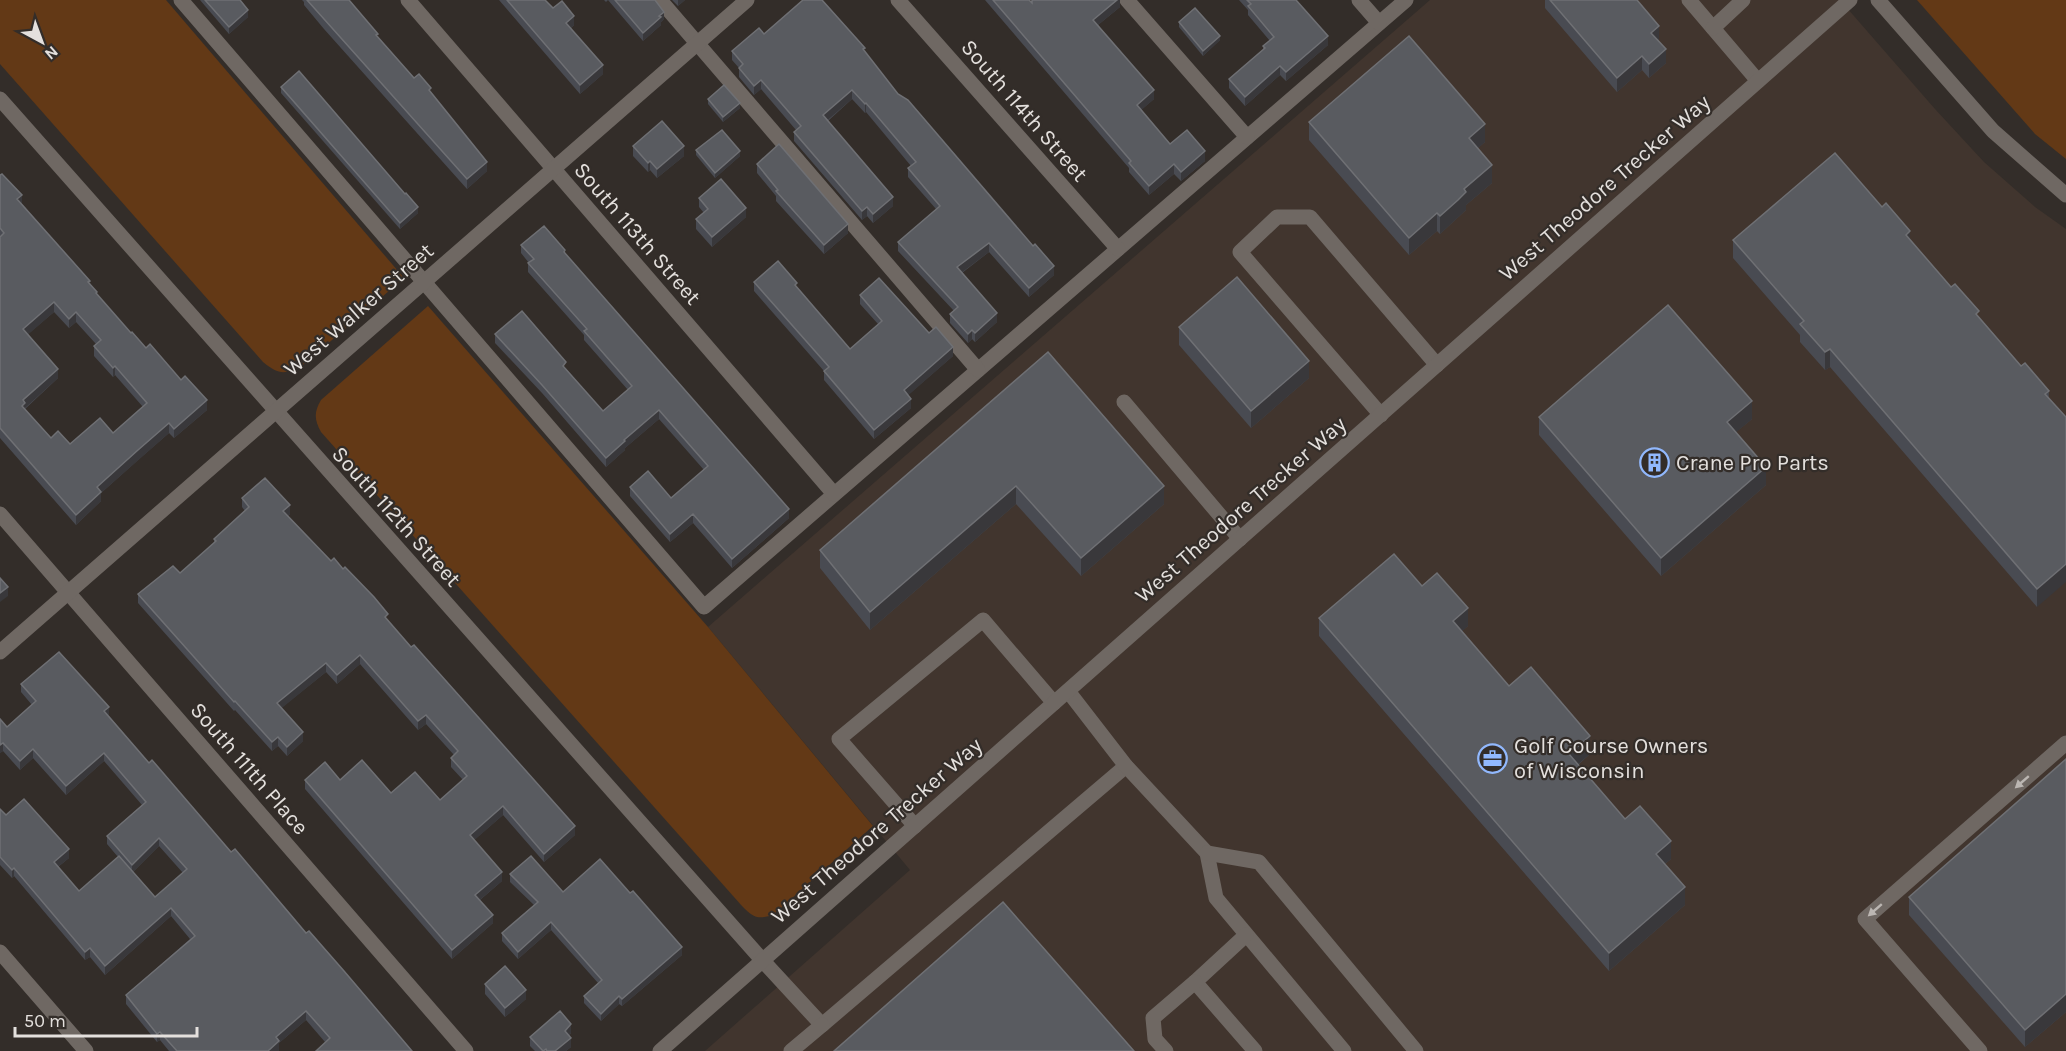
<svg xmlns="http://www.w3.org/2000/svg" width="2066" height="1051" font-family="Karla,sans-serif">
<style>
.built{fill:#41352e}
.green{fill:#633916}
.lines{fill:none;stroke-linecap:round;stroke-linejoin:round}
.minor{stroke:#6f6863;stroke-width:15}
.wall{fill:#494b52;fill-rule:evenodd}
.shaded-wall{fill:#39383b}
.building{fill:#595b60;stroke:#6f7074;stroke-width:1.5;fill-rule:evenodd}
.oneway{fill:#bbb6b2}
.labels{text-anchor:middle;stroke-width:4.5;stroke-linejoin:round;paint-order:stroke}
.street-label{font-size:22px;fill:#e4e0dd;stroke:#332d29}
.poi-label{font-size:22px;fill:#e4e0dd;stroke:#332d29;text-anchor:start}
</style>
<rect width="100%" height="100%" fill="#332d29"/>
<path class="built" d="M1430,0H1840L1935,109L1984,162L2035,207L2066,229V1051H705L910,870L708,627Z"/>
<g class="green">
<path d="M0,0H166L404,278L303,365C285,375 279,375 263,362L0,64Z"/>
<path d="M1917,0H2066V159L2035,134Z"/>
<path d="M428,306L708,627L873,826L773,915C757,920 753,917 742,906L321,432C314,419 314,412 321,400Z"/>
</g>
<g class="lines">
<g class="minor">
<path d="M181,0L704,607L1406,0"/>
<path d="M408,0L834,494"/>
<path d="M660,0L978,370"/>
<path d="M898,0L1118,249"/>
<path d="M1127,0L1247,137"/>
<path d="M1359,0L1379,23"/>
<path d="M1689,0L1758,81"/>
<path d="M1878,0L1993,131L2066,195"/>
<path d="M1713,28L1743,0"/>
<path d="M0,99L763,961L822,1025L1126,766"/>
<path d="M1124,402L1240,539"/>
<path d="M1381,415L1240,252L1277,217H1310L1437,365"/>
<path d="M0,514L466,1051"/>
<path d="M0,652L747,0"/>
<path d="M1068,691L1126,766L1207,853L1216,898L1344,1051"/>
<path d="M915,826L839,739L983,620L1054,703"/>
<path d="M1207,853L1259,862L1416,1051"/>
<path d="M1246,935L1195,982L1255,1051"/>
<path d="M0,952L86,1051"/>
<path d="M660,1051L1850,0"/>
<path d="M791,1051L822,1025"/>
<path d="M1166,1051L1155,1039L1153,1018L1195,982"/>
<path d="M1980,1051L1865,919L2066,743"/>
</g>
</g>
<g class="wall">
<path d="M200,0H240L248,17L229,34Z"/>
<path d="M302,0H349L378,37L414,78L431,93L487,171L467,189L324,29L304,5V2Z"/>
<path d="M499,0H545L553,8L574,25L571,28L603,74L580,94Z"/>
<path d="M604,0H655L664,19L661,22V25L643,41L608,0L606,2Z"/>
<path d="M672,0H685L678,6Z"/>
<path d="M985,0H1029L1032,3L1120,0V7L1098,25L1154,99L1141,110L1170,144L1205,161L1181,181L1174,174L1149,195L1129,172V168Z"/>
<path d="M1239,0H1296L1328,45L1286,81L1280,75L1245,106L1229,88V79L1263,50V46L1270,41L1248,15V10Z"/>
<path d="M1545,0H1637L1659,39L1658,40L1666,63L1649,78L1642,70L1617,92L1545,8Z"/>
<path d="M1179,22L1220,40L1203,56L1179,27Z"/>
<path d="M764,34L865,52L898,94L1054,275L1029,297L989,252L962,273L997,322L975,342L972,339L968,343L950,323V314L954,311L898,251V242L936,209L908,177V168L911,166L866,112L865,113L852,99L828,121L893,206L873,223L867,216L862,220L794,141V132L796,130L761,89L754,95L739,77V68L732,60V51Z"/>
<path d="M281,87L405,194L418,213L400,229L281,93Z"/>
<path d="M708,99L740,108L723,122L708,104Z"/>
<path d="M1309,122L1485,142L1478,148L1492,183L1466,205V210L1440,234L1437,231L1409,255L1309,140Z"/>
<path d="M633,146L684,156L657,178L650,170L648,172L633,156Z"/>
<path d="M696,150L740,156L715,178L696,155Z"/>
<path d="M757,164L848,233L824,254L776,201V196L757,173Z"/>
<path d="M0,175L22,204L90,283L97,295L131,333L146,348L207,410L174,438L169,433L138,460L101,493V501L76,525L0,438ZM54,312L69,328L76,322L96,344L94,346V356L113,377L115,375L143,407L113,433L70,444L51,438L25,409L58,378L28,334Z"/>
<path d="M699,198L746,217L712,247L696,229V219L704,213L699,207Z"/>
<path d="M1733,240H1910L1951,287L1979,317L2021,366L2049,391L2037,607L1830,367L1825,370L1800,342V335L1733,258Z"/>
<path d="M521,245L565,253L789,518L732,568L693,523L670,542L630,496V487L671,498L704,470L659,419L625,448V450L606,467L542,393L495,343V334L566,369L603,411L628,390L584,340V335L528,272V263H529L521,253Z"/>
<path d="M754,282L797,287L850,349L878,324L860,304V295L929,333L953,356L908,395L911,408L874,439L824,380V371L754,291Z"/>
<path d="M1179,327L1309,378L1251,428L1179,345Z"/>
<path d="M1048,352L1164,504L1081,576L1016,504L870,630L820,568V550Z"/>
<path d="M1539,417L1752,419L1736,432L1766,485L1661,576L1539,435Z"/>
<path d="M242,498L290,514L288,516L388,621L575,835L544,862L503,815L474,840L502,881L480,900L493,923L452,959L305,789V780H340L391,793L440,800L463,780L451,767V758L454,755L426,724L418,730L360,664L337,684L326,672L281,708L303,741L287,756L278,746L272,751L235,710L234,711L138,603V594L180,573L214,543V539L245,511L242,507Z"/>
<path d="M1422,586L1468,626L1462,631L1509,686L1590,754L1578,765L1625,819L1671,859L1665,864L1685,905L1609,971L1319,636V618Z"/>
<path d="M21,684L109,716L149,763L306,933L412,1051L325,1042L306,1020L279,1043V1050L278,1051H169L160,1040L157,1042L126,1004V995L190,939L171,916L105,975L90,957L85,960L14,876L12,878L0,865V809L6,815L69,858L58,867L79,891L118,857L107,844V836L142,805L104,761L66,795L33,758L20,770L3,751L0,753L7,727L32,705L21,692ZM159,846L183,873L155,897L133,872Z"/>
<path d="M2066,759V1012L2025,1047L1909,915V897Z"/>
<path d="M510,874L563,892L682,955L622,1006L619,1004L601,1021L584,1003V996L598,983L551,930L518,959L502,941V933L534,905L510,882Z"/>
<path d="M485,984L526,999L505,1017L485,994Z"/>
<path d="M571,1033L569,1036L571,1047L566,1051H535L530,1046V1037Z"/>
</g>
<g class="shaded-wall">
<path d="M678,0H685L678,6Z"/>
<path d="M1117,0H1120V7L1093,29V20Z"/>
<path d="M248,10V17L229,34V27Z"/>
<path d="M664,12V19L661,22V25L643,41V33Z"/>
<path d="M574,16V25L566,32V23Z"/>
<path d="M1659,26V39L1651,46V33Z"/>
<path d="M1220,36V40L1203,56V51Z"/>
<path d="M1328,36V45L1286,81V72Z"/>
<path d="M1666,49V63L1649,78V64Z"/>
<path d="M1642,56V70L1617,92V78Z"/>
<path d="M603,65V74L580,94V85Z"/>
<path d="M1280,66V75L1245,106V97Z"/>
<path d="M761,80V89L754,95V86Z"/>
<path d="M852,90V99L823,124V115Z"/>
<path d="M1154,90V99L1137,114V105Z"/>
<path d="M740,103V108L723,122V117Z"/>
<path d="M866,103V112L865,113V104Z"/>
<path d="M1485,124V142L1469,156V138Z"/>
<path d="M684,146V156L657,178V169Z"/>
<path d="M740,151V156L715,178V173Z"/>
<path d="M1205,151V161L1181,181V172Z"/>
<path d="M650,161V170L648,172V163Z"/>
<path d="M487,162V171L467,189V179Z"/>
<path d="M1174,164V174L1149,195V186Z"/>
<path d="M1492,165V183L1466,205V210L1440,234V216L1464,189Z"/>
<path d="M22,195V205L17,199Z"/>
<path d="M893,197V206L873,223V214Z"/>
<path d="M418,207V213L400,229V223Z"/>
<path d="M867,207V216L862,220V211Z"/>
<path d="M746,208V217L712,247V237Z"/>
<path d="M1437,213V231L1409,255V238Z"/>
<path d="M848,224V233L824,254V245Z"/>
<path d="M1910,231V249L1906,235Z"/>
<path d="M989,243V252L957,276V267Z"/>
<path d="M1054,266V275L1029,297V288Z"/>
<path d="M54,302V312L23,339V329Z"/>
<path d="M76,312V322L69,328V319Z"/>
<path d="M997,313V322L975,342V333Z"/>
<path d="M972,330V339L968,343V334Z"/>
<path d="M953,347V356L904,399V390Z"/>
<path d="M1830,349V367L1825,370V352Z"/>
<path d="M1309,361V378L1251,428V411Z"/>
<path d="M115,366V375L113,377V368Z"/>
<path d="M58,369V378L25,408V413L22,415L23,400Z"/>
<path d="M911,399V408L874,439V430Z"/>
<path d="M207,400V410L174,438V429Z"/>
<path d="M1752,401V419L1727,440V422Z"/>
<path d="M659,410V419L625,448V450L606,467V458L624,440Z"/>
<path d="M169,423V433L101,493V501L76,525V515L97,487Z"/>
<path d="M1766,467V485L1661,576V558Z"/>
<path d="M1016,486V504L870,630V612Z"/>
<path d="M1164,486V504L1081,576V558Z"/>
<path d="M290,505V514L283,520V511Z"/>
<path d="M789,509V518L732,568V559Z"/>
<path d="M693,514V523L670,542V534Z"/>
<path d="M2066,564V582L2037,607V589Z"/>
<path d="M8,587V596L0,602V593Z"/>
<path d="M1468,608V626L1453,639V621Z"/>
<path d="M360,655V664L337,684V675Z"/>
<path d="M326,663V672L277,712V703Z"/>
<path d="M109,707V716L104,711Z"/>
<path d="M426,715V724L418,730V721Z"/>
<path d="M303,732V741L287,756V747Z"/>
<path d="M1590,736V754L1569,772V754Z"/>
<path d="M278,737V746L272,751V742Z"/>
<path d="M3,743V751L0,753V745Z"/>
<path d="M33,749V758L20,770V761Z"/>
<path d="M104,753V761L66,795V786Z"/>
<path d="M503,806V815L470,844V835Z"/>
<path d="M575,826V835L544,862V854Z"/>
<path d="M159,838V846L132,873V865Z"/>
<path d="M1671,841V859L1656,871V854Z"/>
<path d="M69,849V858L54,870V862Z"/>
<path d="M14,868V876L12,878V870Z"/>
<path d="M502,872V881L475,904V895Z"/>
<path d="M1685,887V905L1609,971V953Z"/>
<path d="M171,908V916L105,975V966Z"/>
<path d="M493,915V923L452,959V950Z"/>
<path d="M551,922V930L518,959V952Z"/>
<path d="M682,947V955L622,1006V999Z"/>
<path d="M90,948V957L85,960V952Z"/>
<path d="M526,990V999L505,1017V1008Z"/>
<path d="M2066,994V1012L2025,1047V1030Z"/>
<path d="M619,996V1004L601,1021V1014Z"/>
<path d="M306,1011V1020L279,1043V1050L278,1051H268L276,1037Z"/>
<path d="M571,1024V1033L565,1040V1031Z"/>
<path d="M160,1032V1040L157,1042V1034Z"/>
<path d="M571,1038V1047L566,1051H555Z"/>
</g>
<g class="building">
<path d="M205,0H240L248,10L229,27Z"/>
<path d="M307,0H349L378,34L376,35L414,78L419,74L431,88L429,90L487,162L467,179Z"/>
<path d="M507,0H545L553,8L562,1L574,16L566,23L603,65L580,85Z"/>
<path d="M615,0H655L664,12L659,16L661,17L643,33Z"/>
<path d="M803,0H822L865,48L863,49L898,94L908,100L1033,246L1035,244L1054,266L1029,288L989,243L957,267L997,313L975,333L972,330L968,334L950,314L958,307L898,242L940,206L908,168L916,162L866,103L865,104L852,90L823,115L893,197L873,214L867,207L862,211L794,132L801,126L761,80L754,86L739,68L743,64L732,51L759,28L764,34Z"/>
<path d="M993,0H1029L1032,3V0H1117L1093,20L1154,90L1137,105L1170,144L1187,130L1205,151L1181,172L1174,164L1149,186L1129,163L1131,161Z"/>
<path d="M1247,0H1296L1328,36L1286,72L1280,66L1245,97L1229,79L1265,48L1263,46L1274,37L1248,6L1251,4Z"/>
<path d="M1550,0H1637L1659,26L1651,33L1666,49L1649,64L1642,56L1617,78Z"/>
<path d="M1195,8L1220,36L1203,51L1179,22Z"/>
<path d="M1409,36L1485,124L1469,138L1492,165L1464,189L1466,192L1458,200L1440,216L1437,213L1409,238L1309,122Z"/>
<path d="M299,71L405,194L406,193L418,207L400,223L281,87Z"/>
<path d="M724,85L740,103L723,117L708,99Z"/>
<path d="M662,121L684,146L657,169L650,161L648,163L633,146Z"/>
<path d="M722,130L740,151L715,173L696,150Z"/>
<path d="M779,144L848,224L824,245L776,191L778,190L757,164Z"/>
<path d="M1835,153L1882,207L1886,203L1910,231L1906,235L1951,287L1955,284L1979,311L1976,314L2021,366L2025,363L2049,391L2045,394L2066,417V564L2037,589L1830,349L1825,352L1800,324L1804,321L1733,240Z"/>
<path d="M2,174L22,195L17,199L90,281L88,282L97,292L96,293L131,333L132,332L146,348L150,344L181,380L185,376L207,400L174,429L169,423L138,450L97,487L101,492L76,515L0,428V237L4,233L0,228V175ZM54,302L69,319L76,312L101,340L94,346L113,368L115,366L147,403L113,433L100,418L70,444L58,431L51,438L22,406L25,403L23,400L58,369L23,329Z"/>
<path d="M721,179L746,208L712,237L696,219L708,209L699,198Z"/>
<path d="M544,226L565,250L564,252L789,509L732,559L693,514L670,534L630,487L648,471L671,498L708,466L659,410L624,440L625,441L606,458L542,385L495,334L522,311L566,362L563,366L603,411L632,386L584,331L587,329L528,263L534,259L521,245Z"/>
<path d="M778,261L797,283L795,285L850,349L882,321L860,295L879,278L929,333L936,327L953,347L904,390L911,399L874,430L824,371L829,367L754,282Z"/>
<path d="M1237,277L1309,361L1251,411L1179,327Z"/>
<path d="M1668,305L1752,401L1727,422L1766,467L1661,558L1539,417Z"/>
<path d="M1048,352L1164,486L1081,558L1016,486L870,612L820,550Z"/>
<path d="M265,478L290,505L283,511L331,561L334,558L343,569L345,567L374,597L388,614L385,617L411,647L414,645L575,826L544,854L503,806L470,835L502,872L475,895L493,915L452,950L305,780L325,762L340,780L362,760L391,793L415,772L440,800L467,776L451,758L458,751L426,715L418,721L360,655L337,675L326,663L277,703L303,732L287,747L278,737L272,742L235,701L234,702L138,594L173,566L180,573L216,541L214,539L249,507L242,498Z"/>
<path d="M1394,554L1422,586L1437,573L1468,608L1453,621L1509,686L1531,667L1590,736L1569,754L1625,819L1640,806L1671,841L1656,854L1685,887L1609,953L1319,618Z"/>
<path d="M0,578L8,587L0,593Z"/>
<path d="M59,652L109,707L104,711L149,763L152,760L231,852L235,849L306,933L309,931L344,971L412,1051H316L330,1038L306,1011L276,1037L279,1041L268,1051H177L160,1032L157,1034L126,995L195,936L171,908L105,966L90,948L85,952L14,868L12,870L0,857V809L6,815L24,799L69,849L54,862L79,891L119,856L155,897L187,869L159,838L132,865L107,836L146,802L104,753L66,786L33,749L20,761L3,743L0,745V719L7,727L36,701L21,684Z"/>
<path d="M2066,759V994L2025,1030L1909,897Z"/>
<path d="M531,856L563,892L600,859L630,893L633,891L682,947L622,999L619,996L601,1014L584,996L602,980L551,922L518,952L502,933L538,902L510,874Z"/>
<path d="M1003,902L1134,1051H834Z"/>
<path d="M505,966L526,990L505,1008L485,984Z"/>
<path d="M560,1011L571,1024L565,1031L571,1038L555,1051H547L546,1049L543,1051L530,1037Z"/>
</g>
<defs><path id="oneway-solid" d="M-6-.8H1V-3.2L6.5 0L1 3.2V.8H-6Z" transform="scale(1.5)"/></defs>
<g class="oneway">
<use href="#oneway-solid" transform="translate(2022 782) rotate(139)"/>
<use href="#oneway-solid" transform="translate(1875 910) rotate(139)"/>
</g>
<defs>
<symbol id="building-ring" viewBox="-11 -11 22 22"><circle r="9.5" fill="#332d29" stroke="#91b8fd" stroke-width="1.5"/><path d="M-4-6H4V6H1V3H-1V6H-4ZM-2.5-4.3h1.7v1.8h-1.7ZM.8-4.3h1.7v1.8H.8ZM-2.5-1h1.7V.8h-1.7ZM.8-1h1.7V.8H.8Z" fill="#91b8fd"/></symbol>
<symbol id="office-ring" viewBox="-11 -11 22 22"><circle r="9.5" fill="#332d29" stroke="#91b8fd" stroke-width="1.5"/><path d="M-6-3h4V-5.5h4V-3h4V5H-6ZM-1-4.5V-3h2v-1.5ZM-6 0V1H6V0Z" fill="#91b8fd"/></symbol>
</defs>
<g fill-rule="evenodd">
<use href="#building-ring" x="1638" y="446" width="33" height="33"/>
<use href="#office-ring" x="1476" y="742" width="33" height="33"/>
</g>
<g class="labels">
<g class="street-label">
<text transform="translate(1025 110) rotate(49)" y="8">South 114th Street</text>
<text transform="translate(1604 187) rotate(-41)" y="8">West Theodore Trecker Way</text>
<text transform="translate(638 233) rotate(49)" y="8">South 113th Street</text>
<text transform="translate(358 309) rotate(-41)" y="8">West Walker Street</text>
<text transform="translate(1240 509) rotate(-41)" y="8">West Theodore Trecker Way</text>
<text transform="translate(397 516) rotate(48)" y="8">South 112th Street</text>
<text transform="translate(250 768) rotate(49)" y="8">South 111th Place</text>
<text transform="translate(876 830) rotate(-41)" y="8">West Theodore Trecker Way</text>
</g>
<g class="poi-label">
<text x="1676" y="470">Crane Pro Parts</text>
<text x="1514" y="753">Golf Course Owners<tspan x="1514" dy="25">of Wisconsin</tspan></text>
</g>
</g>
<g transform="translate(42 42) rotate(139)" stroke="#332d29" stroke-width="4.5" paint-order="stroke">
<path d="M0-4.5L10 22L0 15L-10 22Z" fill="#e4e0dd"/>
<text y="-9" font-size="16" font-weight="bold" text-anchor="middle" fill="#e4e0dd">N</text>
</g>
<path d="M15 1027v9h182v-9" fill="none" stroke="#e4e0dd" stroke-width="3"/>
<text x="24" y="1027" font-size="18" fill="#e4e0dd" stroke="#332d29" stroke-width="4.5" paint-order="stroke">50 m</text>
</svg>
